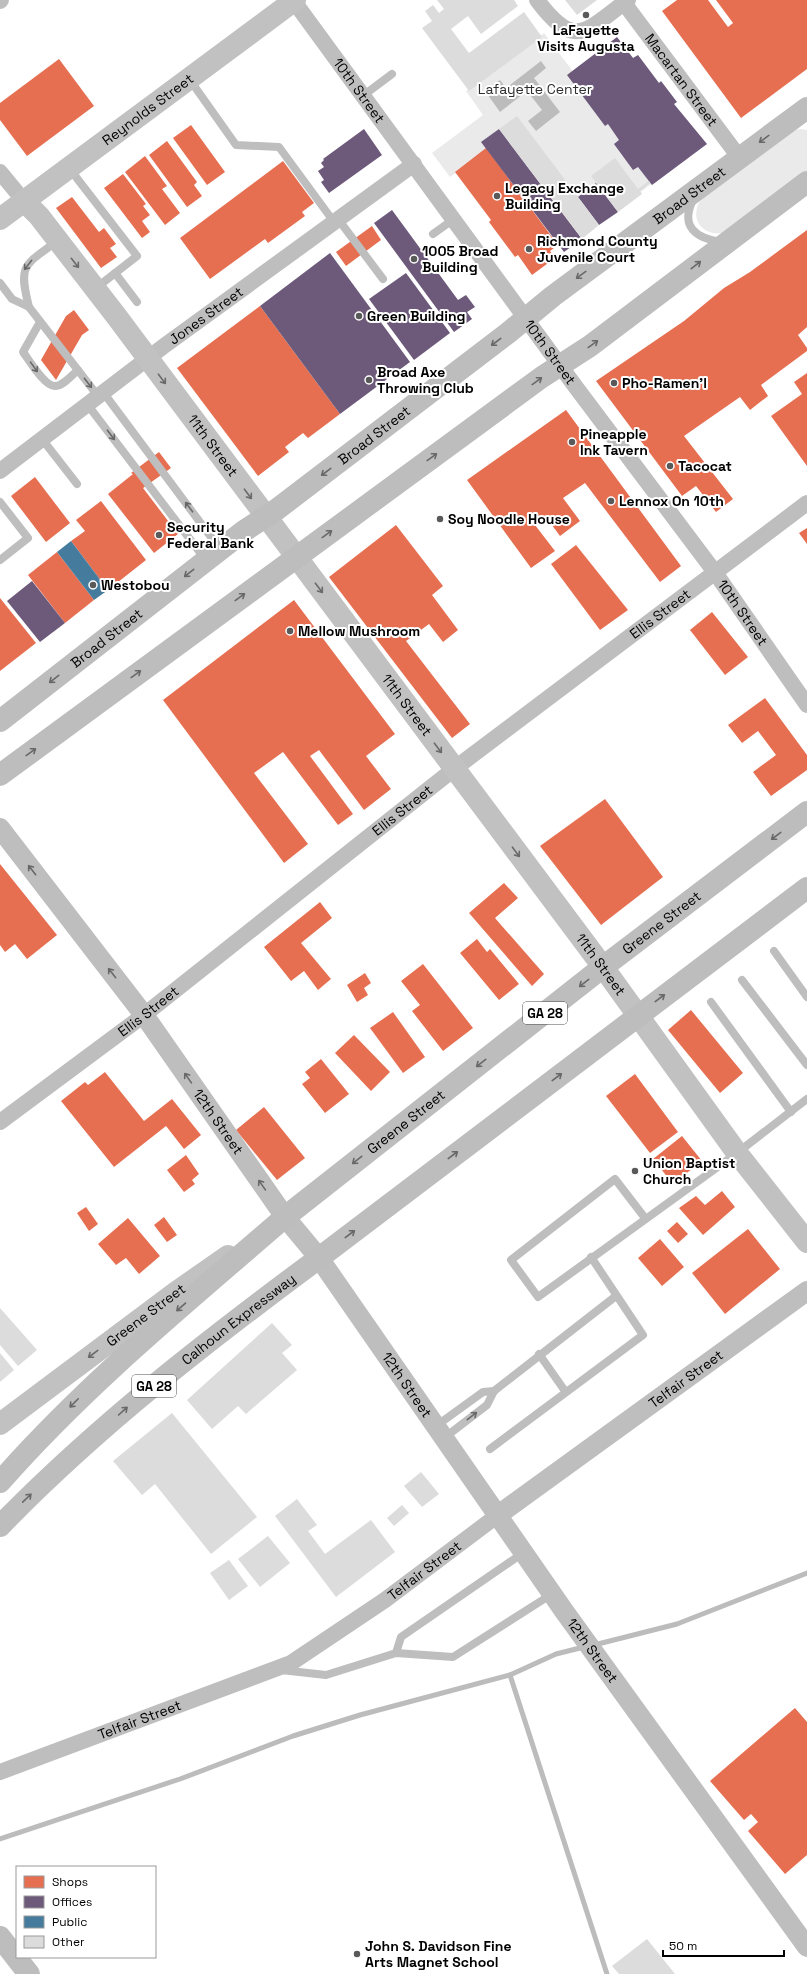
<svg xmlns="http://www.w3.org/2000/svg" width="807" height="1974" font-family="'Space Grotesk',sans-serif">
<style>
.green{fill:#eaeaea}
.water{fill:#bcbcbc}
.shops{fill:#e76f51}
.offices{fill:#6d597a}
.public{fill:#457b9d}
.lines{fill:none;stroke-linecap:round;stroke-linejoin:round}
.stream{stroke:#bcbcbc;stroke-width:5}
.building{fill:#dcdcdc}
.service{stroke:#bebebe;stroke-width:8}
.minor{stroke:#bebebe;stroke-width:16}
.tertiary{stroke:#bebebe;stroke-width:20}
.secondary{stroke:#c1c1c1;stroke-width:22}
.primary{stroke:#bdbdbd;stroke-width:22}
.motorway{stroke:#bdbdbd;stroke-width:22}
.oneway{stroke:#686868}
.oneway2{stroke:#6a6a6a}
.poi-dot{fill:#595959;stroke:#fff;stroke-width:1.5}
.labels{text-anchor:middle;stroke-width:4;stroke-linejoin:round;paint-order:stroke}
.shield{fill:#fff;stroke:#4c4c4c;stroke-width:1}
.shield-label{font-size:13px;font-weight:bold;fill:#000}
.poi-label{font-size:14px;font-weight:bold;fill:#000;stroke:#fff;text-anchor:start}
.street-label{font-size:14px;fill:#000;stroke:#fff}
.park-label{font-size:14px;fill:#2f2f2f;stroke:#fff}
</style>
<rect width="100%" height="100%" fill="#fff"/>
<g class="green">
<path d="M544,33L655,181L638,194L619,169L576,202L519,126L450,177L432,153L483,115L466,91Z"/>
<path d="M801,129L807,130V172L726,232C703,239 687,218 702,198L794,130Z"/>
</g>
<path class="water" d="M541,61L546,68L534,78L560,112L536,131L528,121L542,110L527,91L500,112L485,91L500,80L506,88Z"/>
<g class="shops">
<path d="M677,0H708L728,27L733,23L716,0H807V69L741,118L662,11Z"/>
<path d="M59,59L94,106L27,156L0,120V103Z"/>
<path d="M191,125L225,172L207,185L173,138Z"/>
<path d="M167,141L197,182L194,185L202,196L187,207L149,155Z"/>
<path d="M486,148L558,245L550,251L555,258L532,275L518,255L515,257L489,222L491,220L455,172Z"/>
<path d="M145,156L167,186L162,189L180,213L165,225L125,172Z"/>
<path d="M283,161L314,203L302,212L305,216L268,243L265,239L210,279L180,238Z"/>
<path d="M123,174L146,204L143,206L150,215L142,221L150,232L142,238L104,188Z"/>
<path d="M72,197L99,232L104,228L116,244L110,248L117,257L101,268L56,208Z"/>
<path d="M372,226L381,240L346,266L336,252Z"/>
<path d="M807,230V327L798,335L807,348V351L761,385L768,396L750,410L740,397L684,436L733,499L716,512L696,486L682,496L596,381L684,321L724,288L750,272Z"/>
<path d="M260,306L340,414L308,438L303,433L285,447L289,452L258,476L177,368Z"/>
<path d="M74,310L89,330L82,335L56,380L41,360L66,316Z"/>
<path d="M807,373V466L771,416L802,394L794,382Z"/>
<path d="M566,410L681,566L660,582L585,483L563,498L580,521L560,536L546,517L535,525L555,551L531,568L467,480Z"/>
<path d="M159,452L171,468L143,488L178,534L154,553L108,494L133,474L131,473Z"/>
<path d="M35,477L70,523L46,542L11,496Z"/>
<path d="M101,501L146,560L108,590L71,541L85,531L76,520Z"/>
<path d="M396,525L443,586L432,595L458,630L443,642L429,624L406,641L470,724L452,738L329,577Z"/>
<path d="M807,528V544L799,533Z"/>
<path d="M576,545L628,610L600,630L551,564Z"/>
<path d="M57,552L94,600L65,623L28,575Z"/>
<path d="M0,598L36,643L0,671Z"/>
<path d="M294,600L395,734L366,756L391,789L364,810L319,750L310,756L353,814L338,825L283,752L254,773L308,844L284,863L163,700Z"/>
<path d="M712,612L748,657L725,675L690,630Z"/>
<path d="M765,698L807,755V770L771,796L753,772L776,755L758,731L742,743L728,725Z"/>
<path d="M605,799L663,877L601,925L540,846Z"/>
<path d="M0,864L57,935L27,959L15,944L5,952L0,945Z"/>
<path d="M504,883L518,898L495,918L544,974L532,986L469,913Z"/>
<path d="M320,902L332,918L301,943L331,979L318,990L304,971L291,981L264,947Z"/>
<path d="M477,939L487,952L490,949L519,984L499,1000L460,953Z"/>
<path d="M423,964L473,1028L443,1051L412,1011L420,1005L401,981Z"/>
<path d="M365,973L371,983L364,988L368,995L357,1002L347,985Z"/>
<path d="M691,1010L743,1073L720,1093L668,1030Z"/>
<path d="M393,1012L425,1057L403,1073L370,1028Z"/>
<path d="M354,1035L390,1072L371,1091L335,1053Z"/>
<path d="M321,1059L349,1094L325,1113L302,1084L310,1078L305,1072Z"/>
<path d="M105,1072L144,1121L172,1099L201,1135L184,1149L166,1126L114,1167L61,1101L85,1082L88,1085Z"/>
<path d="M635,1074L678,1132L650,1153L606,1096Z"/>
<path d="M264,1107L305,1158L277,1180L236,1130Z"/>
<path d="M682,1136L702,1161L673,1184L653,1159Z"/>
<path d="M186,1155L199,1174L192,1180L195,1184L184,1192L167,1170Z"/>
<path d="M722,1191L735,1207L703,1235L679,1208L696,1196L705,1205Z"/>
<path d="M86,1207L98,1224L89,1231L77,1213Z"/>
<path d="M164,1217L177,1235L167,1242L154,1225Z"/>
<path d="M128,1218L160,1256L139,1274L126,1258L116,1265L98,1244Z"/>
<path d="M677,1222L688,1234L678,1243L667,1231Z"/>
<path d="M748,1229L780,1269L725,1314L692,1273Z"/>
<path d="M660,1239L684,1267L662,1286L638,1258Z"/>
<path d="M795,1708L807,1722V1855L785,1874L748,1831L758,1822L751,1814L744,1820L710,1781Z"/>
</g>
<g class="offices">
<path d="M617,37L633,58L638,55L659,83L661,81L677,102L674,104L707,144L652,185L638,167L633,170L614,144L619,140L608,124L605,126L567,75Z"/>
<path d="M364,129L382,155L329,193L321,182L324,180L318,171L324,167L321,163L324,160L323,159Z"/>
<path d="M499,129L582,239L564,252L481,142Z"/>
<path d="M596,183L618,212L599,225L578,197Z"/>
<path d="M392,210L458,300L466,295L475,307L467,312L472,319L454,332L374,223Z"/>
<path d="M330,253L410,362L340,414L260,306Z"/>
<path d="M406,273L450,333L414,360L369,299Z"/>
<path d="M32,581L65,623L40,642L7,601Z"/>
</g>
<path class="public" d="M71,541L108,590L94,600L57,552Z"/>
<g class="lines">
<g class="stream">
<path d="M594,1645L677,1624L807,1573"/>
<path d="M510,1675L607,1974"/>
<path d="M0,1839L180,1779L293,1736L360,1715L510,1675L556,1654L584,1647"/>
</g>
</g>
<g class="building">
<path d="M437,0H514L518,6L481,34L468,16L451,29L469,53L524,12L542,37L469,91L422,28L432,21L425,11L433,5L439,13L444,9Z"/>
<path d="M565,0H597L577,15Z"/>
<path d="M517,116L599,225L582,239L499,129Z"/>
<path d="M615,158L638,189L649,181L650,183L640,191L642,194L618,212L591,176Z"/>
<path d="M0,1308L37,1350L18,1366L0,1345Z"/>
<path d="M272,1323L292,1345L282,1353L297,1370L246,1414L238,1406L212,1429L187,1400Z"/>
<path d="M0,1353L14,1370L0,1382Z"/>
<path d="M172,1413L257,1517L211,1554L155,1484L142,1495L113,1461Z"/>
<path d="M421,1472L439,1494L422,1507L404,1486Z"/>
<path d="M297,1499L317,1525L308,1531L325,1554L371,1520L395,1552L336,1597L275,1516Z"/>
<path d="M402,1505L409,1513L394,1526L387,1518Z"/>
<path d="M268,1536L290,1563L260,1587L238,1559Z"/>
<path d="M229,1560L248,1586L229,1600L210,1573Z"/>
<path d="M647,1939L675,1974H619L612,1966Z"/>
</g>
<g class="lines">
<g class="service">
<path d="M190,80L236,145L279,147L334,222"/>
<path d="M364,95L392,74"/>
<path d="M69,168L137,256L96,288"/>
<path d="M693,200C680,226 695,238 721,242"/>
<path d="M338,219L383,279"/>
<path d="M433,234L454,219"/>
<path d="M57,241C24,266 18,264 29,307L98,396"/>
<path d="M115,273L137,302"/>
<path d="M0,283L12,299L29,307"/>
<path d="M40,322L23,352C29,360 45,387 55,386C63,386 72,375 78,370"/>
<path d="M103,392L220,549"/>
<path d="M87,404L205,559"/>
<path d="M42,439L77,484"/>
<path d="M0,502L28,538L0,560"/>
<path d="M774,951L807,997"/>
<path d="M742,980L807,1065"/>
<path d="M711,1002L791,1112"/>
<path d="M645,1218L615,1179L511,1260L538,1297L737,1153L807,1099"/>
<path d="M539,1354L565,1391"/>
<path d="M436,1426L483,1392L494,1391"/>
<path d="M444,1438L487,1405L494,1391L616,1296"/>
<path d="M490,1449L643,1335L591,1257"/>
<path d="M396,1653L401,1637L523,1553"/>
<path d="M281,1670L326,1675L396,1653L453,1657L552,1594"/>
</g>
<g class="minor">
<path id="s1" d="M293,0L575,386L714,571L807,705"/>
<path d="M537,0C576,52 586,30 628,0"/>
<path d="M0,1L1,0"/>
<path id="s2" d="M624,3L739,157"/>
<path d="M0,172L24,201"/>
<path id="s3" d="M0,471L164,346L414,164"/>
<path id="s4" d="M0,1122L144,1015L454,769L807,503"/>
<path id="s5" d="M0,1772L291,1663L385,1600L498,1515"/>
</g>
<g class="tertiary">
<path id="s6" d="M0,828L144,1015L285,1217L319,1258L564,1611L807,1947"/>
<path id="s7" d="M498,1515L807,1291"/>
</g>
<g class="secondary">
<path id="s8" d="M24,201L39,216L117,317L603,967L737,1153L807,1242"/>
<path id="s9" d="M0,219L295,0"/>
<path id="s10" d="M0,1424L175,1293L228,1256"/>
</g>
<g class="primary">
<path id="s11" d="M0,721L244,531L276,510L508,333L553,296L807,108"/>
<path d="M0,775L542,377L590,346L807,182"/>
<path id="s12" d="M285,1217L603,967L807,812"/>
<path d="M319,1258L807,888"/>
<path d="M0,1937L29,1974"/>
</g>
<g class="motorway">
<path d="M0,1482C86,1384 187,1302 285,1217"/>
<path id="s13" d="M0,1526C97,1426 207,1341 319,1258"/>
</g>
</g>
<defs><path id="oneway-shaft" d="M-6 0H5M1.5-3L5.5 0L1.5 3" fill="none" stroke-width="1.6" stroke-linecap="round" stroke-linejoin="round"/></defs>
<g class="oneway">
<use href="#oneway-shaft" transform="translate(764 139) rotate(144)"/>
<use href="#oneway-shaft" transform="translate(28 265) rotate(128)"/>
<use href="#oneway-shaft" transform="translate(696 265) rotate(-38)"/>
<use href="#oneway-shaft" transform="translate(581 275) rotate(144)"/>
<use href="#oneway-shaft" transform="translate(496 342) rotate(143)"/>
<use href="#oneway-shaft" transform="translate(593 344) rotate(-36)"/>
<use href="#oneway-shaft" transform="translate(34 367) rotate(54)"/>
<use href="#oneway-shaft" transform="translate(537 381) rotate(-36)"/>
<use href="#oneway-shaft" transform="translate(88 383) rotate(52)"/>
<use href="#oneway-shaft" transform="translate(111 435) rotate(53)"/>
<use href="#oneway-shaft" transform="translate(432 457) rotate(-36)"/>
<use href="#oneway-shaft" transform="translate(326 472) rotate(143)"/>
<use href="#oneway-shaft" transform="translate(189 507) rotate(-127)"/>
<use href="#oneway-shaft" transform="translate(327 534) rotate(-36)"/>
<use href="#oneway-shaft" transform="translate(189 573) rotate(142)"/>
<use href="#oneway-shaft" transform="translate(240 597) rotate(-36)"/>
<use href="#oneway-shaft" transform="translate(136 674) rotate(-36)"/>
<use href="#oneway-shaft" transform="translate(54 679) rotate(142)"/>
<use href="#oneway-shaft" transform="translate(31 752) rotate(-36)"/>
<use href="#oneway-shaft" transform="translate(776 836) rotate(143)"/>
<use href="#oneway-shaft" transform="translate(32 870) rotate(-128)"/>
<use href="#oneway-shaft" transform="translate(112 973) rotate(-128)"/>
<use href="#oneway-shaft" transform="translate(584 983) rotate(142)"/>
<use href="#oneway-shaft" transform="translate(660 998) rotate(-37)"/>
<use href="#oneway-shaft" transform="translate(481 1063) rotate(142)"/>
<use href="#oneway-shaft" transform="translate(557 1077) rotate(-37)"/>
<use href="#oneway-shaft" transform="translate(188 1078) rotate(-125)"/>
<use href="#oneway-shaft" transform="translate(453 1155) rotate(-37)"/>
<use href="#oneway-shaft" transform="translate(357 1160) rotate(142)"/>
<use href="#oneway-shaft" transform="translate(262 1185) rotate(-125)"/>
<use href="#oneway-shaft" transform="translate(350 1234) rotate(-37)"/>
<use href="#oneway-shaft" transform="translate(181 1307) rotate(139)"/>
<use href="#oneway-shaft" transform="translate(74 1403) rotate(135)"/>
<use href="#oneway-shaft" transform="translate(123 1411) rotate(-42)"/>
<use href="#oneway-shaft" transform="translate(472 1416) rotate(-38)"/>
<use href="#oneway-shaft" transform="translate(27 1498) rotate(-44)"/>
</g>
<g class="oneway2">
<use href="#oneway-shaft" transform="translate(75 263) rotate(52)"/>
<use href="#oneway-shaft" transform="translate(162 379) rotate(53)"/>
<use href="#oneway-shaft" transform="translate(248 494) rotate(53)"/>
<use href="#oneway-shaft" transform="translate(319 588) rotate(53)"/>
<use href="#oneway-shaft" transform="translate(438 748) rotate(53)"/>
<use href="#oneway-shaft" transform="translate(516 852) rotate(53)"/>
<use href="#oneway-shaft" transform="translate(93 1354) rotate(143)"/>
</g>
<g class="poi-dot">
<circle cx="586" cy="15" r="4"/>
<circle cx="497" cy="196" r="4"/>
<circle cx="529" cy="249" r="4"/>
<circle cx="414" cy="259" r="4"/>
<circle cx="359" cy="316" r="4"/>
<circle cx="369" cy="380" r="4"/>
<circle cx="614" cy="383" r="4"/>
<circle cx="572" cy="442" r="4"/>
<circle cx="670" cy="466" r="4"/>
<circle cx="611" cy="501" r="4"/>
<circle cx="440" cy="519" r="4"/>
<circle cx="159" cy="535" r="4"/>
<circle cx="93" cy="585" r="4"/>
<circle cx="290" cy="631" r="4"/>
<circle cx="635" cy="1171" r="4"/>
<circle cx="357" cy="1954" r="4"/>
</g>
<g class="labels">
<g class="shield">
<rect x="523" y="1002" width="44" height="22" rx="3"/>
<rect x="132" y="1375" width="44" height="22" rx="3"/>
</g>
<g class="shield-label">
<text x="545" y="1018">GA 28</text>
<text x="154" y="1391">GA 28</text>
</g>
<g class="poi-label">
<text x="586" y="35" text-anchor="middle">LaFayette<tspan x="586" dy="16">Visits Augusta</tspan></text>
<text x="505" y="193">Legacy Exchange<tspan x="505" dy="16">Building</tspan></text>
<text x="537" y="246">Richmond County<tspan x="537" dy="16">Juvenile Court</tspan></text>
<text x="422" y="256">1005 Broad<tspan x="422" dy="16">Building</tspan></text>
<text x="367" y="321">Green Building</text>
<text x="377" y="377">Broad Axe<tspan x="377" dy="16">Throwing Club</tspan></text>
<text x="622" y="388">Pho-Ramen’l</text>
<text x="580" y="439">Pineapple<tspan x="580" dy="16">Ink Tavern</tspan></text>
<text x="678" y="471">Tacocat</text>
<text x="619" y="506">Lennox On 10th</text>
<text x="448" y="524">Soy Noodle House</text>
<text x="167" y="532">Security<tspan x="167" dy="16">Federal Bank</tspan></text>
<text x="101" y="590">Westobou</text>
<text x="298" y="636">Mellow Mushroom</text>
<text x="643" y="1168">Union Baptist<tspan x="643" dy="16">Church</tspan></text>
<text x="365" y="1951">John S. Davidson Fine<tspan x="365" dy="16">Arts Magnet School</tspan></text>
</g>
<g class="street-label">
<text dy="5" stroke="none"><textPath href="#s2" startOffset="96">Macartan Street</textPath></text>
<text dy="5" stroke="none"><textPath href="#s1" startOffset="112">10th Street</textPath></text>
<text dy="5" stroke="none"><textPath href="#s9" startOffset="184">Reynolds Street</textPath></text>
<text dy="5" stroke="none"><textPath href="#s11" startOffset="867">Broad Street</textPath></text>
<text dy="5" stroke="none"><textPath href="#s3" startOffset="258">Jones Street</textPath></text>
<text dy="5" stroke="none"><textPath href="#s1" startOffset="436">10th Street</textPath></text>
<text dy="5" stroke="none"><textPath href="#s11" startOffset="471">Broad Street</textPath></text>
<text dy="5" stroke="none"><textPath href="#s8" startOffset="309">11th Street</textPath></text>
<text dy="5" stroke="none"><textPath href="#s4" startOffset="833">Ellis Street</textPath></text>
<text dy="5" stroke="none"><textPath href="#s1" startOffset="760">10th Street</textPath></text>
<text dy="5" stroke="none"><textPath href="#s11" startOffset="135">Broad Street</textPath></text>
<text dy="5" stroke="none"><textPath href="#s8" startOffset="633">11th Street</textPath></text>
<text dy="5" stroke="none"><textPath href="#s4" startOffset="509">Ellis Street</textPath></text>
<text dy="5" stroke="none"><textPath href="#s12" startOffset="478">Greene Street</textPath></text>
<text dy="5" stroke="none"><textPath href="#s8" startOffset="957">11th Street</textPath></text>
<text dy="5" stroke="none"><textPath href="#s4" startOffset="185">Ellis Street</textPath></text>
<text dy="5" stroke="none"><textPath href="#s6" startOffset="366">12th Street</textPath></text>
<text dy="5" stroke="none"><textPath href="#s12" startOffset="154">Greene Street</textPath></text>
<text dy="5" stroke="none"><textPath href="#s10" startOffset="182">Greene Street</textPath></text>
<text dy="5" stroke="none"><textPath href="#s13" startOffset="316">Calhoun Expressway</textPath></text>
<text dy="5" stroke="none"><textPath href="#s7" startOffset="232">Telfair Street</textPath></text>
<text dy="5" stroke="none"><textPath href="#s6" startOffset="690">12th Street</textPath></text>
<text dy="5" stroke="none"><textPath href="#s5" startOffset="473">Telfair Street</textPath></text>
<text dy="5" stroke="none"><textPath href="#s6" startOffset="1014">12th Street</textPath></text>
<text dy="5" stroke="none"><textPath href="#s5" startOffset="149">Telfair Street</textPath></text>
</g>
<g class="park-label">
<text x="535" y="94">Lafayette Center</text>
</g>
</g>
<rect x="16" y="1866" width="140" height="92" fill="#ffffff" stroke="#999999"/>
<rect x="24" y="1876" width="20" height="12" fill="#e76f51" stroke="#999999"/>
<text x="52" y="1886" font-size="12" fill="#000000">Shops</text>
<rect x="24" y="1896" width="20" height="12" fill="#6d597a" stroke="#999999"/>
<text x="52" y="1906" font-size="12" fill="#000000">Offices</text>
<rect x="24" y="1916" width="20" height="12" fill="#457b9d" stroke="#999999"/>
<text x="52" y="1926" font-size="12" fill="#000000">Public</text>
<rect x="24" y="1936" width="20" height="12" fill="#dcdcdc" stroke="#999999"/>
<text x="52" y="1946" font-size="12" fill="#000000">Other</text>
<path d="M663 1950v6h121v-6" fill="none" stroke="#000000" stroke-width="2"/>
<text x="669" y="1950" font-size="12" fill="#000000" stroke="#ffffff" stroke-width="3" paint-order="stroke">50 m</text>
</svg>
